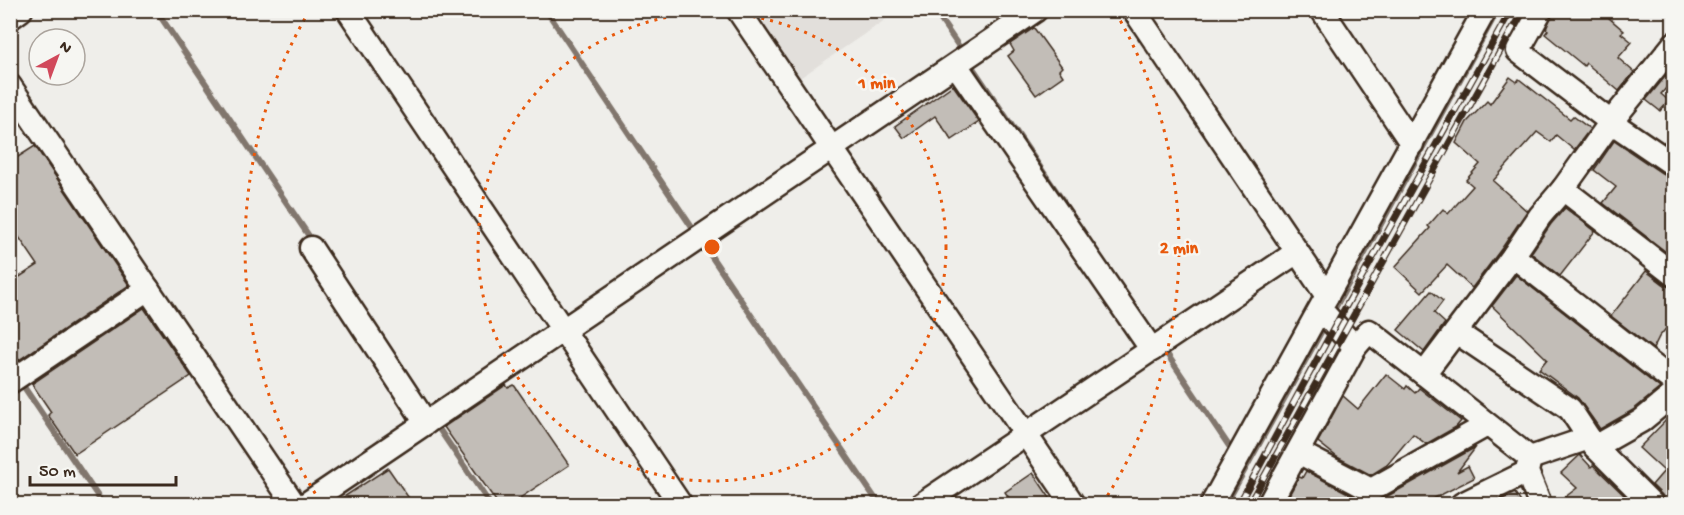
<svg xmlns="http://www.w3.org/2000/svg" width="1684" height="515" font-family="'Gochi Hand',sans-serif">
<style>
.built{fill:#e2dfdb}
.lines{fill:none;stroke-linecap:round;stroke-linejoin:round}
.stream{stroke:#81766d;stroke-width:6}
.building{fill:#c2bdb7;stroke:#3b2a1e;stroke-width:1.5}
.street-casing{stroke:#3b2a1e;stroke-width:27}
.street{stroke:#f6f6f2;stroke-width:22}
.rail-casing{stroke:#3b2a1e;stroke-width:7}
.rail{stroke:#f6f6f2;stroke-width:4.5;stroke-dasharray:14;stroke-linecap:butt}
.ring{fill:none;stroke:#e8590c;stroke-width:3;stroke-dasharray:3 6}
.centre{fill:#e8590c;stroke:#f6f6f2;stroke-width:3}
.ring-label{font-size:18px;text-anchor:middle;font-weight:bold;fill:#e8590c;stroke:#f6f6f2;stroke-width:5;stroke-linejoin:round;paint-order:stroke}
</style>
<rect width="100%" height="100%" fill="#efeeea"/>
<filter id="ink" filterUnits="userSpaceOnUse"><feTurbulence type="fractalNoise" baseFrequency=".0167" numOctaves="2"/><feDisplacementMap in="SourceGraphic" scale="12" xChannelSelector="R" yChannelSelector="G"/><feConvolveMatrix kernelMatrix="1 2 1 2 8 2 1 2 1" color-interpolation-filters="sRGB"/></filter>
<g filter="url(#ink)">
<path class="built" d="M780,11H898L794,82L757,26Z"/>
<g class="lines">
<g class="stream">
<path d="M156,10L313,242"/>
<path d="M546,10L693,229"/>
<path d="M934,10L960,48"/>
<path d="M973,68L1063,201"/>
<path d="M10,72L18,82"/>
<path d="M705,247L879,504"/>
<path d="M1334,310L1498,10"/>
<path d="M1167,354L1229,446"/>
<path d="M24,387L103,504"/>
<path d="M437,426L490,504"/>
<path d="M1226,504L1325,325"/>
</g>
</g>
<g class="building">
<path d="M1554,10H1612L1608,17L1624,31L1621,33L1632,42L1618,58L1634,72L1619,91L1586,63L1584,66L1545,34L1548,30L1546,29Z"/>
<path d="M1034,28L1062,67L1059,70L1063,76L1036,95L1008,56L1014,51L1010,44Z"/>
<path d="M1674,66V79L1661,94L1669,101L1660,111L1646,100Z"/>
<path d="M1510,77L1517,82L1519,79L1570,119L1573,116L1590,129L1574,150L1556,135L1551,142L1537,132L1493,181L1527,211L1502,248L1472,288L1447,265L1422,292L1395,267L1430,228L1428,226L1443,209L1448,214L1473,186L1466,180L1480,164L1456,143L1467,122L1487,101L1490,104Z"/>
<path d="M953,85L979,122L952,140L935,116L904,138L895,126Z"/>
<path d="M1674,130V148L1664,142Z"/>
<path d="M1614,141L1666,176L1674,178V258L1603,203L1616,187L1594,170Z"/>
<path d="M35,146L129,285L19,360L10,348V283L38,265L10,224V162Z"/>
<path d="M1565,208L1595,231L1560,276L1531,253L1551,224Z"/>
<path d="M1646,271L1666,286L1674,288V298L1667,306L1674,311V319L1659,337L1653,349L1611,316Z"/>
<path d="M1516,275L1660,388L1633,410L1600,429L1578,398L1539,369L1547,359L1492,306Z"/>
<path d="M1431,291L1443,301L1434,313L1445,323L1424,352L1398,330Z"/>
<path d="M144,308L191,376L75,454L48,415L51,412L32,384Z"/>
<path d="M1386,374L1405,389L1407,386L1415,393L1419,388L1461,421L1456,427L1426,444L1413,434L1387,465L1371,475L1337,457L1318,442L1343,396L1358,409Z"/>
<path d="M506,385L508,388L514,385L569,465L511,504H498L444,427Z"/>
<path d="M1674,412V504H1665L1662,495L1652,485L1664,471L1639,448Z"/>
<path d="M1476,447L1457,472L1468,466L1474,478L1423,504H1396L1386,497Z"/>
<path d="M1580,455L1591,467L1593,465L1633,504H1556L1577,488L1561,473Z"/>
<path d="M388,468L413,504H333Z"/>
<path d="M1306,471L1365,502L1372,504H1287L1290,498L1288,497L1299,477L1302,478Z"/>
<path d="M1033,473L1054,504H1013L1005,492Z"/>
<path d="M1515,493L1522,504H1492Z"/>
</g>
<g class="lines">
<defs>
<g id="street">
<path d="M348,10L680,504"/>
<path d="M738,10L1073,504"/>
<path d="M1134,10L1327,296"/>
<path d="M1322,10L1412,144"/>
<path d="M1541,10L1518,51L1611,122L1674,44"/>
<path d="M10,18L21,10"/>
<path d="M956,65L1152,350"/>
<path d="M10,86L294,504"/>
<path d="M1563,189L1674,275"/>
<path d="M311,248L426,423"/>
<path d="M1513,256L1674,382"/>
<path d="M1321,310L1355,347L1369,331L1424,374L1513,256L1540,216L1563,189L1611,122L1674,165"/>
<path d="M1456,332L1570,409L1595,447L1652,504"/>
<path d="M1424,374L1530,458L1527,472L1540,504"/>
<path d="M10,382L148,289"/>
<path d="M1595,447L1641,421L1674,394"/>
<path d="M1298,452L1371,490L1487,425"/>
<path d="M1530,458L1589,438"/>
<path d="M306,504L1036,10"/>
<path d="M922,504L1297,252"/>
<path d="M1212,504L1485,10"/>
<path d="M1269,504L1355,347"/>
<path d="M1462,504L1527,472"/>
</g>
</defs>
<use href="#street" class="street-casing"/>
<use href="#street" class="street"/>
<defs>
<g id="rail">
<path d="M1239,504L1335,326L1511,10"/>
<path d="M1249,504L1523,10"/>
</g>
</defs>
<use href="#rail" class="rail-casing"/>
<use href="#rail" class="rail"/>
</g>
</g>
<g class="ring">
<circle cx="712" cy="247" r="234"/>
<path d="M320 501A467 467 0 0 1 308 13M1116 13A467 467 0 0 1 1104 501"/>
</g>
<circle cx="712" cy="247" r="9" class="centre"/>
<g class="ring-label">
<text x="877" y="88">1 min</text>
<text x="1179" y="253">2 min</text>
</g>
<rect width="1684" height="515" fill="none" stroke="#f6f6f2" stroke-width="36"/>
<rect x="18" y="18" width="1648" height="479" fill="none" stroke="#3b2a1e" stroke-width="2" filter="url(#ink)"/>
<g transform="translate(57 57) rotate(41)"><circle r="28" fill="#f6f6f2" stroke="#aba49d" stroke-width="1.5"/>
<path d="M0-4.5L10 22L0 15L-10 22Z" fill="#d1495b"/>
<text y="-9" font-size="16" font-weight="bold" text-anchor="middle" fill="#3b2a1e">N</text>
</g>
<path d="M30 476v9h146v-9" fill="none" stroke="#3b2a1e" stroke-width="3"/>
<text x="39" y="476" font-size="18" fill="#3b2a1e" stroke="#f6f6f2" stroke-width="4.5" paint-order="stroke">50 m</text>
</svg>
